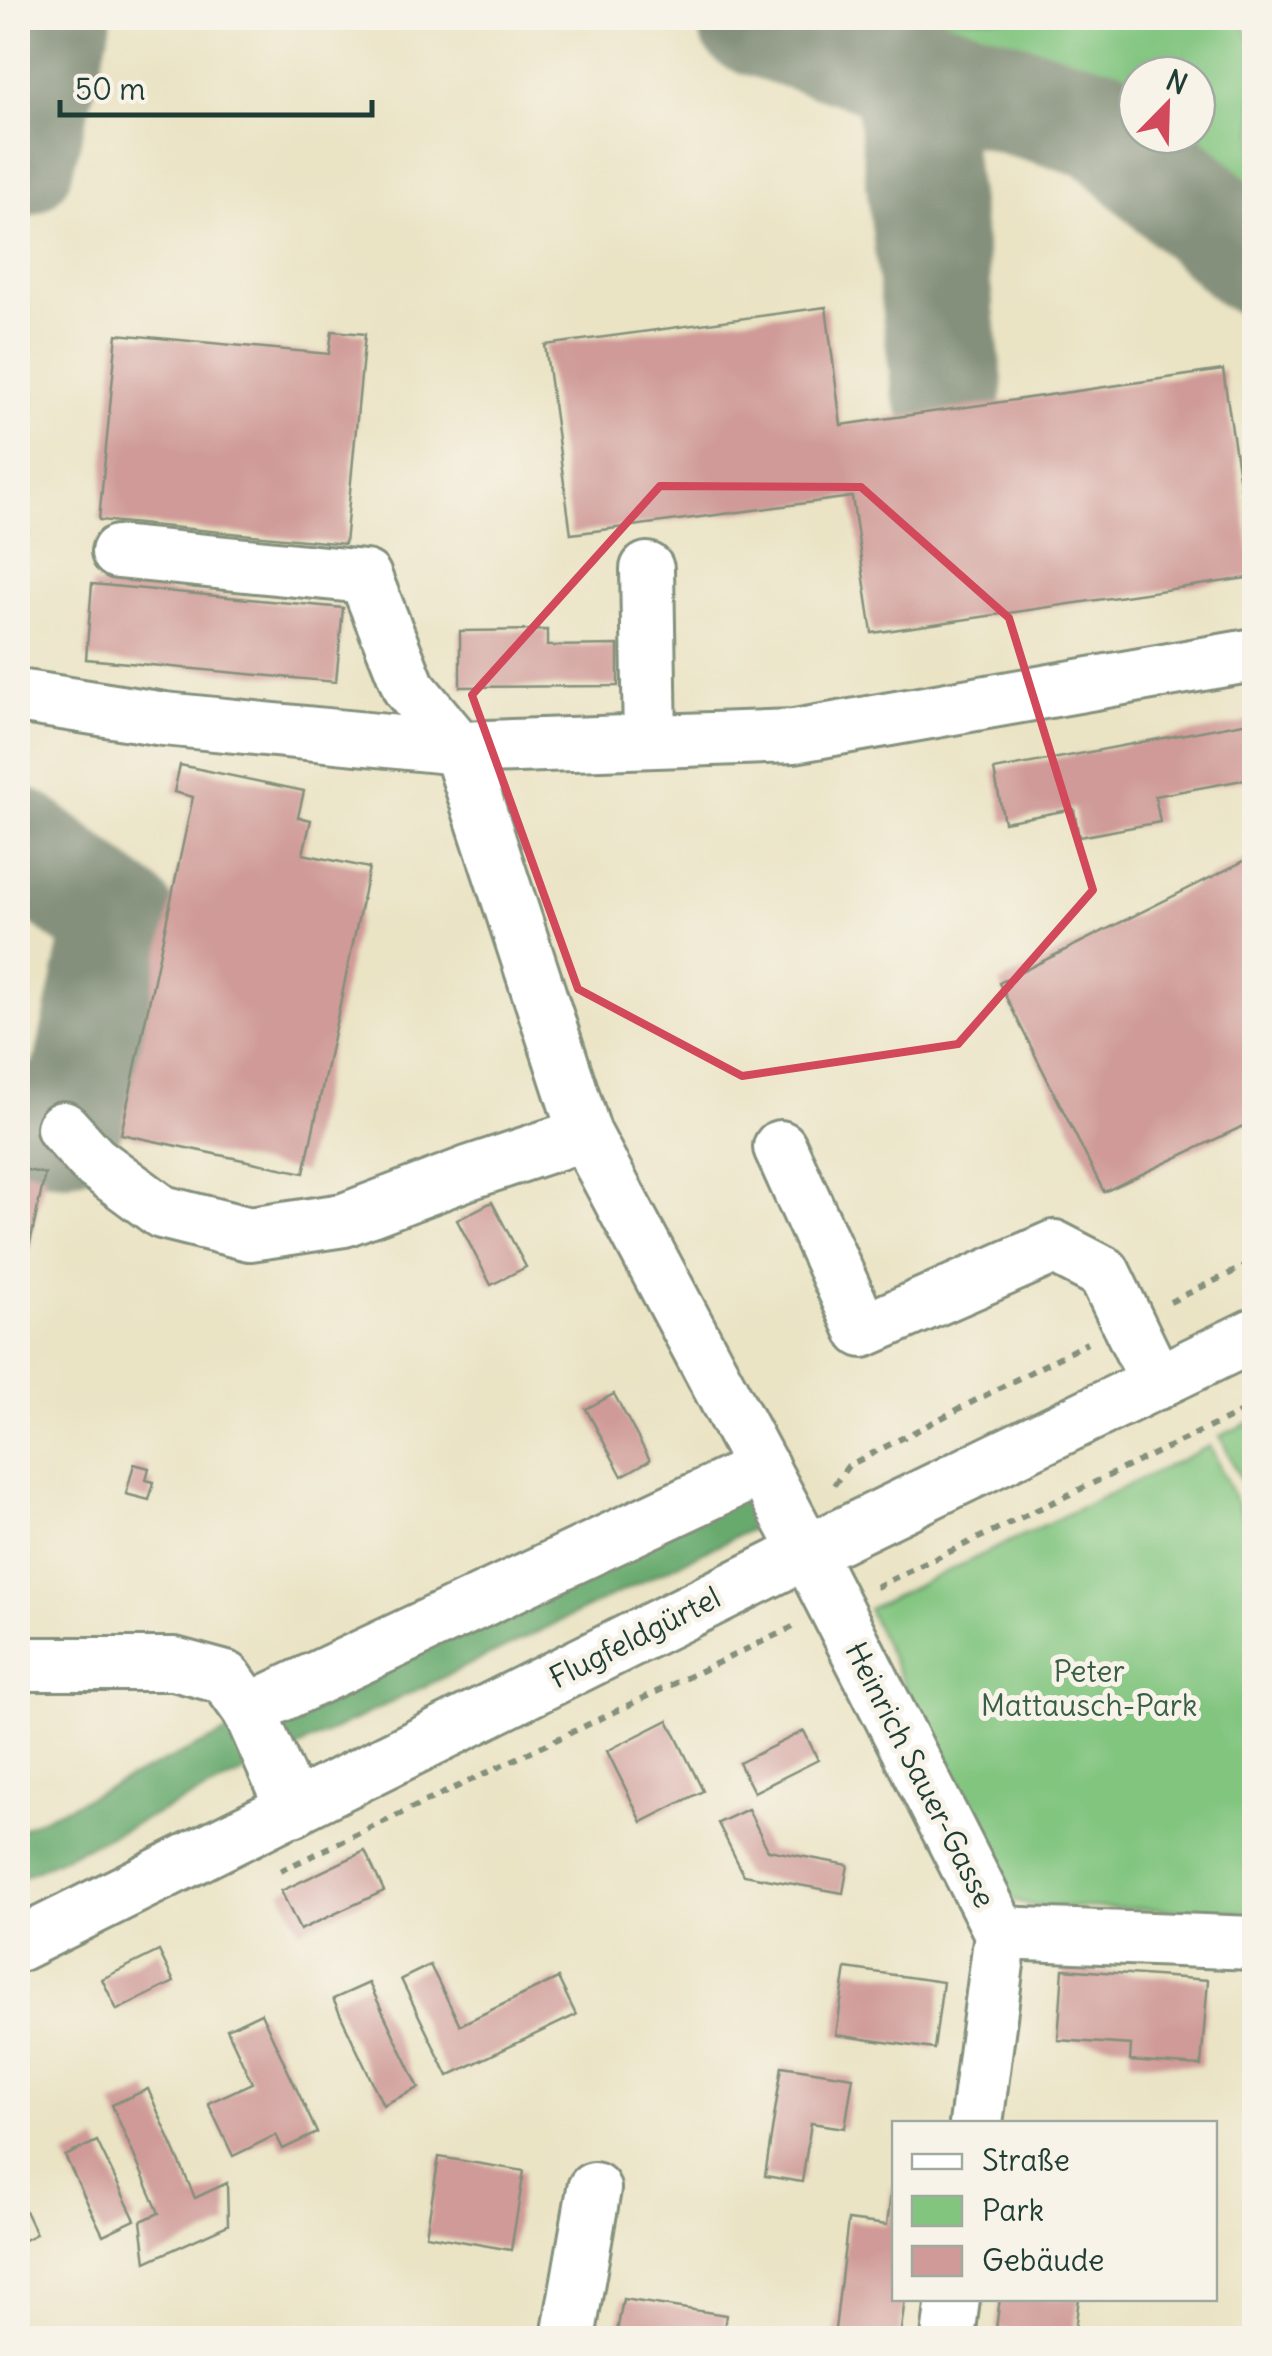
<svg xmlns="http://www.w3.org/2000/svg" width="1272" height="2356" font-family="Delius,sans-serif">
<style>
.green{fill:#81c57f;stroke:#50815a;stroke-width:2.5}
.forest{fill:#68aa6e;stroke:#447451;stroke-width:2.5}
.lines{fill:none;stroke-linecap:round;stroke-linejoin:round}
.taxiway{stroke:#84907c;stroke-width:112}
.building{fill:#cf9a97}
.minor-casing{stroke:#84907c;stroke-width:58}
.path{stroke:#84907c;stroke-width:6;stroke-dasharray:8 8;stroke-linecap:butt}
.minor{stroke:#fff;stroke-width:52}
.marked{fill:none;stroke:#d1495b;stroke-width:8;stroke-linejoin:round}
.labels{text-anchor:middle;stroke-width:10;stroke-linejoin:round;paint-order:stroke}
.street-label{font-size:30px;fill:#1f3d34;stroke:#f7f3e8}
.park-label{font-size:30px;fill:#385f47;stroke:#f7f3e8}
</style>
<rect width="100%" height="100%" fill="#f7f3e8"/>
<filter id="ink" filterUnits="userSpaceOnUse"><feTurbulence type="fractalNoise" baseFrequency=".01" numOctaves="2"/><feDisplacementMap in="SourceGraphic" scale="20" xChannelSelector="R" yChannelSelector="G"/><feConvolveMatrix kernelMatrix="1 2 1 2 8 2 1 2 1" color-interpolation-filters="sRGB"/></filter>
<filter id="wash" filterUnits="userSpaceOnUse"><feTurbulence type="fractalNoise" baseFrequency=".0048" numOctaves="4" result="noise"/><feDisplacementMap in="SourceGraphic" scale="40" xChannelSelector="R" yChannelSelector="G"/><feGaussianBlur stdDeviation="2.25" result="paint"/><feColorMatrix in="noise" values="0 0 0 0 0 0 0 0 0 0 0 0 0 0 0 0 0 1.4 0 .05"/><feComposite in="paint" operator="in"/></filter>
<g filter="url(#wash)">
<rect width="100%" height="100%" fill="#eae3c4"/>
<g class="green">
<path d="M841,18H1240L1254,47V237L1150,135H1197V75H1137V123L1118,104Z"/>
<path d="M1254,1420V1507L1220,1436Z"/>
<path d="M1210,1446L1254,1540V1912L1033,1906L1010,1899L998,1881L868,1609Z"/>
</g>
<g class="forest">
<path d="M754,1492L768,1521L288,1752L281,1712Z"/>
<path d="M241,1726L259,1766L18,1879V1830Z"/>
</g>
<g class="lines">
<g class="taxiway">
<path d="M752,18L883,61L1104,125L1254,260"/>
<path d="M908,68L947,385"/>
<path d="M18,161L56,18"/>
<path d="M18,843L121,922L89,1073L63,1128L18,1119"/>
</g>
</g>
<g id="blocks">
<g class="building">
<path d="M826,307L841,425L1223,370L1254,577L872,633L852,497L571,534L545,345Z"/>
<path d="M332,331L365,334L345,544L99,520L117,334L329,354Z"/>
<path d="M92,584L343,608L336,682L86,659Z"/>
<path d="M547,630V646L618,645V686L460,687V631Z"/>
<path d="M1254,721V778L1155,796L1160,822L1079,837L1074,809L1004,822L994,770Z"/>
<path d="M180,765L304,791L298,817L311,820L303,854L369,868L304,1173L121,1134L193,797L174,792Z"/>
<path d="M1254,856V1121L1104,1192L999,983Z"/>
<path d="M18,1168L45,1174L24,1271L18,1270Z"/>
<path d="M492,1202L526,1267L491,1285L457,1220Z"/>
<path d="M614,1394L650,1460L622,1476L586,1409Z"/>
<path d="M134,1464L149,1468L146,1480L154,1482L149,1500L126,1494Z"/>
<path d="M668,1720L703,1791L642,1822L607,1751Z"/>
<path d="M804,1731L818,1760L754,1792L739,1763Z"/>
<path d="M748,1809L768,1850L848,1865L843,1893L744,1875L718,1823Z"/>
<path d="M365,1851L384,1891L300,1930L281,1891Z"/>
<path d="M159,1951L174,1982L117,2010L102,1979Z"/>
<path d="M430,1965L460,2025L558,1978L576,2015L448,2076L401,1979Z"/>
<path d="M846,1968L943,1982L934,2049L836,2035Z"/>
<path d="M1063,1969L1208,1980L1201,2066L1130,2061L1131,2045L1058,2040Z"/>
<path d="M369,1983L419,2088L383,2105L333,1999Z"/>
<path d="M261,2013L317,2133L283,2149L276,2135L233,2156L208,2103L252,2083L227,2029Z"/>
<path d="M782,2066L853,2077L845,2128L811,2123L802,2182L765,2176Z"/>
<path d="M148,2089L195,2198L227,2183L228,2225L146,2262L141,2221L159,2213L112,2105Z"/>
<path d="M97,2141L135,2220L103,2235L65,2156Z"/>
<path d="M439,2157L524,2171L511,2250L426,2235Z"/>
<path d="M892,2185L894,2186V2298H905L900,2338H834L848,2220L887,2225Z"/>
<path d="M18,2196L36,2234L18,2243Z"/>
<path d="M1000,2298H1079L1074,2338L996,2329Z"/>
<path d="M623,2299L726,2315L723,2338H616Z"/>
</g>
</g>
</g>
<g filter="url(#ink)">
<use href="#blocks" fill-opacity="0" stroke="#84907c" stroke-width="2.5"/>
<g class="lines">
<defs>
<g id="minor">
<path d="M647,569L650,741"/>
<path d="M18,696L164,719L459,748L409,688L365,577L118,552"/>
<path d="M63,1128L93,1161L162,1212L250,1234L344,1220L468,1173L585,1134"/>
<path d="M780,1147L863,1331L1054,1247L1104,1273L1157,1383"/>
<path d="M18,1661L24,1664H174L226,1678L249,1710"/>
<path d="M293,1810L249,1710L763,1468"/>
<path d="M1001,1933L1254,1943"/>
<path d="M18,1945L807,1552L1254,1335"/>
<path d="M976,2124L1001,1933L807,1552L585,1134L459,748L794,736L1254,655"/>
<path d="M568,2338L594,2189"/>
<path d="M948,2338L953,2298"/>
</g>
</defs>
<use href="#minor" class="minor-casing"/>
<g class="path">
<path d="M1170,1302L1254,1262"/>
<path d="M834,1485L848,1466L1087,1343"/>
<path d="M876,1587L1254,1406"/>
<path d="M280,1871L793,1627"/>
</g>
<use href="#minor" class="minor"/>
</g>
</g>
<path class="marked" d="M660,486L861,487L1009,618L1093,890L958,1044L742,1076L578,989L472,695Z"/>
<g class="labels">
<g class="street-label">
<text transform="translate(635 1638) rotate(-27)" y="10">Flugfeldgürtel</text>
<text transform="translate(920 1775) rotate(63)" y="10">Heinrich Sauer-Gasse</text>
</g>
<g class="park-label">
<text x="1089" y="1682">Peter<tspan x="1089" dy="34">Mattausch-Park</tspan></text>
</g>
</g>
<rect width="1272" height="2356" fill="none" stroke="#f7f3e8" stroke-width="60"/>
<rect x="892" y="2121" width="325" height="180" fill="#f7f3e8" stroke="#a1aaa0" stroke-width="2.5"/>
<rect x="912" y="2154" width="50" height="15" fill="#ffffff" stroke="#a1aaa0" stroke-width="2.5"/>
<text x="982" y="2171" font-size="30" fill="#1f3d34">Straße</text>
<rect x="912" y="2196" width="50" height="30" fill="#81c57f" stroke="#a1aaa0" stroke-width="2.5"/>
<text x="982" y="2221" font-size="30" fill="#1f3d34">Park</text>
<rect x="912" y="2246" width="50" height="30" fill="#cf9a97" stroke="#a1aaa0" stroke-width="2.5"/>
<text x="982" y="2271" font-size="30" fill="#1f3d34">Gebäude</text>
<g transform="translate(1167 105) rotate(23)"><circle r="48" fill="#f7f3e8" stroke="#a1aaa0" stroke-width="2.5"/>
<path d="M0-8L18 38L0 25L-18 38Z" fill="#d1495b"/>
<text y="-15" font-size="28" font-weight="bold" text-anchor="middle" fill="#1f3d34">N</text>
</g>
<path d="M60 100v15h312v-15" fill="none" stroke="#1f3d34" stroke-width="5"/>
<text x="75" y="100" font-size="30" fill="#1f3d34" stroke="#f7f3e8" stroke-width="8" paint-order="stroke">50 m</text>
</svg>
